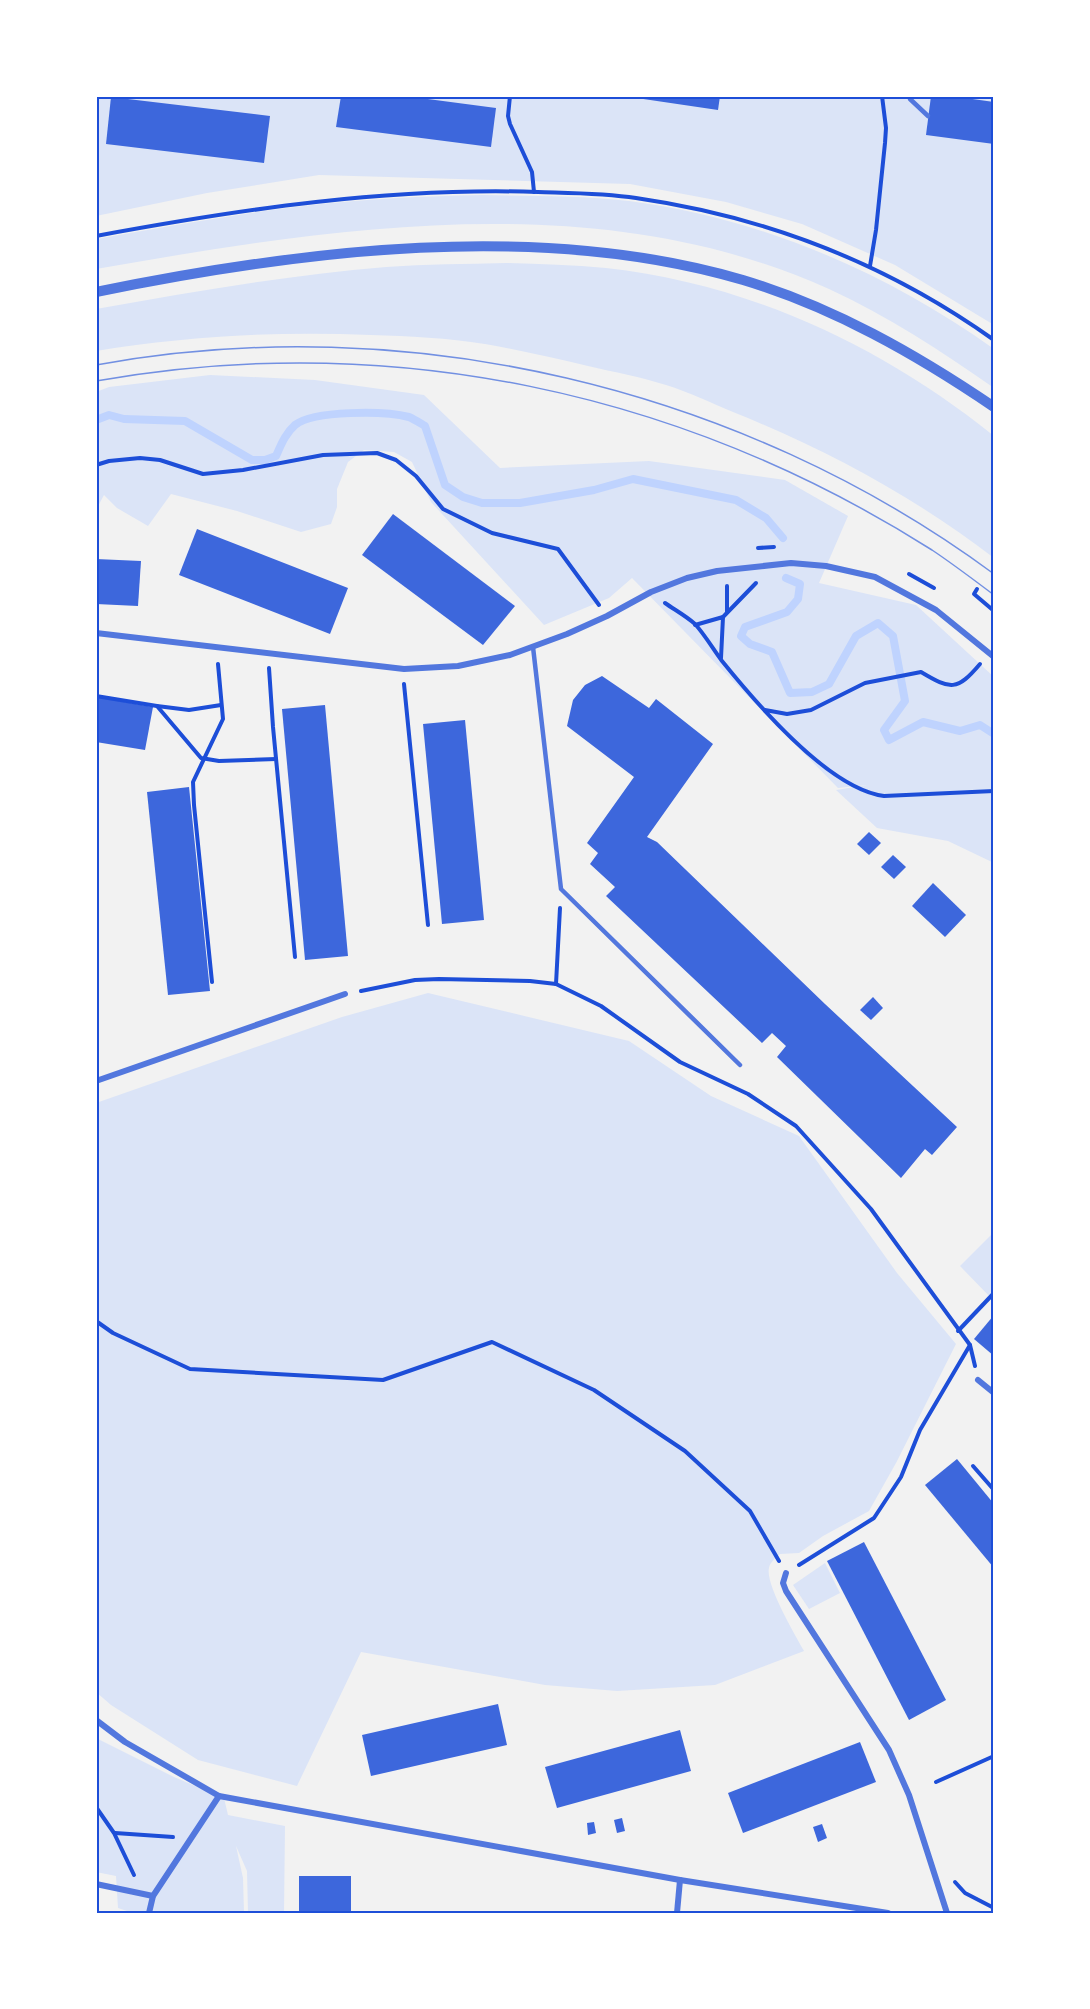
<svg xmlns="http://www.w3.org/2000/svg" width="1090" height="2009" font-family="'Roboto Condensed',sans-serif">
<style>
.green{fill:#dbe4f7}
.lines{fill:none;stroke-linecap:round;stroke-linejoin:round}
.stream{stroke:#bfd3fe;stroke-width:8}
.building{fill:#3d67dc}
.path{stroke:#1d4ed8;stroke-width:4}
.service{stroke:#5277de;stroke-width:4.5}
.minor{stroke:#5277de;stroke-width:6}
.tertiary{stroke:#5277de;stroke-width:10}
.tram{stroke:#7290e2;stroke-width:1.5}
.neatline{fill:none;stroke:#1d4ed8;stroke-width:2}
</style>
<rect width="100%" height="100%" fill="#f2f2f2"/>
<g class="green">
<path d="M96,96H994V325L895,265L802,224L726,202L630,184L319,175L207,193L96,216Z"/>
<path d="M483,195C531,196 581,195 629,201C761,218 886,272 994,349V388C941,351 888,316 829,289C598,185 336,227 96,269V239C165,227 234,214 304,206C363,199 423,196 483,195Z"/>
<path d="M506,263C539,264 573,265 606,268C750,284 882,346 994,436V558C915,497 825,449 733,412C711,403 689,392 666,385C641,377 614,372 588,366C554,358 520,350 485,344C448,338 409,336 371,335C278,331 188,336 96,351V309C192,292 289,275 386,267C426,264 466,264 506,263Z"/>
<path d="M210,375L315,380L424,395L500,468L649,461L785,480L848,516L819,583L916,605L994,677V863L948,841L877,828L836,790L867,785L838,788L632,578L609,598L544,625L431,502L412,462L394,452L364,450L348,462L337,489V507L331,524L301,532L237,511L171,494L148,526L117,508L104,495L96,510V392L109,387Z"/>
<path d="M428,993L629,1041L711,1096L799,1136L897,1273L956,1344L896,1463L869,1511L823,1536L799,1553L780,1554C776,1558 770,1562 769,1568C765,1584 795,1635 804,1651L715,1685L617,1691L545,1685L361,1652L297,1786L198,1760L111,1705L96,1692V1103L342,1017Z"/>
<path d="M994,1232V1301L960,1266Z"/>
<path d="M825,1563L840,1593L809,1609L793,1585Z"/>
<path d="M96,1738L174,1777L224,1798L228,1815L285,1826L284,1913H248L247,1871L236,1846L243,1878L244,1913H133L118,1908L116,1876L96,1872Z"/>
</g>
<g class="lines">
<g class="stream">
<path d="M96,420L109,415L124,419L185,421L252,460H265L276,456C281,445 285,434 295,425C314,410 385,411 409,417C414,419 420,423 425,426L445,485L463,497L482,503H520L594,490L633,479L736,500L766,518L783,538"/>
<path d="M786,578L800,584L798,599L787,612L745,627L741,636L750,644L772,652L790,693L812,692L829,684L856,636L878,623L893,636L905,701L884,730L889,740L923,722L960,731L980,725L994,734"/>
</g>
</g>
<g class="building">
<path d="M341,96H405L496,108L491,147L336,127Z"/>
<path d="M623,96H720L718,110Z"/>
<path d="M931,96H951L994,102V144L926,135Z"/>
<path d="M111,97L270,116L264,163L106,144Z"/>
<path d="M393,514L515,606L483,645L362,555Z"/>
<path d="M197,529L348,588L330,634L179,575Z"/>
<path d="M96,559L141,561L138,606L96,604Z"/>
<path d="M602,676L649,708L656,699L713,744L647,837L657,842L825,1004L957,1127L932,1155L925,1149L901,1178L777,1057L786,1046L772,1033L762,1043L606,896L615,887L590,864L598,853L587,843L634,777L567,726L573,700L585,685Z"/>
<path d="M96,697L153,707L145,750L96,742Z"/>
<path d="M325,705L348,956L305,960L282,709Z"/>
<path d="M465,720L484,920L442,924L423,724Z"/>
<path d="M189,787L210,991L168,995L147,792Z"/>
<path d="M869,832L881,843L869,855L857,844Z"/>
<path d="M893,855L906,867L894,879L881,867Z"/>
<path d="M933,883L966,915L945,937L912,906Z"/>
<path d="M873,997L883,1008L871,1020L860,1010Z"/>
<path d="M994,1315V1356L974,1339Z"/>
<path d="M957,1459L994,1504V1568L925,1485Z"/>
<path d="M864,1542L946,1700L909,1720L827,1561Z"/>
<path d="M498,1704L507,1745L371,1776L362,1735Z"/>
<path d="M680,1730L691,1771L557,1808L545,1767Z"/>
<path d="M860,1742L876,1782L743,1833L728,1793Z"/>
<path d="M622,1818L625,1831L617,1833L614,1820Z"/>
<path d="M594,1822L596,1833L588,1835L587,1823Z"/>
<path d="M822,1824L827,1838L818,1842L813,1827Z"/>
<rect x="299" y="1876" width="52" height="37"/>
</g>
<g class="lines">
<g class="path">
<path d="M510,96L508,116L510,124L532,172L534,192"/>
<path d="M96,236C242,209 389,187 538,192C570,193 604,193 636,198C767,217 886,263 994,340"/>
<path d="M870,266L876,230L885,143L886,128L882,96"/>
<path d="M96,465L109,461L140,458L160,460L203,474L243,470L323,455L377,453L396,460L416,476L443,509L492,533L558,549L599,605"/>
<path d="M758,548L774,547"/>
<path d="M909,574L934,588"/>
<path d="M977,589L974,594L994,611"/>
<path d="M665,603C675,610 686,616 695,624C705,635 713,649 722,661C756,703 829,789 884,796L994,791"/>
<path d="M727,612V586"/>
<path d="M723,617L756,583"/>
<path d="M695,625L723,617L721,658"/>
<path d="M269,668L273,727L295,957"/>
<path d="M404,684L428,925"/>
<path d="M96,696L157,706L201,758L219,761L276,759"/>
<path d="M157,706L189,710L221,705"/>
<path d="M765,710L787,714L811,710L865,683L921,672C951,690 957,691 980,664"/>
<path d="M212,982L194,805L193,782L223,719L218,664"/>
<path d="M556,984L560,908"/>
<path d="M361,991L415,980L439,979L530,981L556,984L601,1006L680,1062L748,1094L796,1126L871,1209L970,1345L975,1366"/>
<path d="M96,1321L113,1333L190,1369L383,1380L492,1342L594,1390L685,1451L750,1511L779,1561"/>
<path d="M958,1331L994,1293"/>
<path d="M973,1466L994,1490"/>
<path d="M799,1565L874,1518L901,1477L920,1430L970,1345"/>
<path d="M936,1782L994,1756"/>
<path d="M96,1807L114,1833L134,1875"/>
<path d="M115,1833L173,1837"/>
<path d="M955,1882L965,1893L994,1908"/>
</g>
<g class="service">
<path d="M910,96V99L928,116"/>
<path d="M533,647L561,889L740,1065"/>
</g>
<g class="minor">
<path d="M96,633L404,669L458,666L510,655L567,634L607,616L651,592L687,578L717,571L791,563L826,566L875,577L936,610L994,657"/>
<path d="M96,1081L345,994"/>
<path d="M978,1380L994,1393"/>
<path d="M786,1573L783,1583L786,1591L889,1750L909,1795L947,1913"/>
<path d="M96,1720L125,1742L219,1796L680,1880L888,1913"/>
<path d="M96,1884L153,1896"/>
<path d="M149,1913L153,1896L219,1796"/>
<path d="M677,1913L680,1880"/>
</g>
<path class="tertiary" d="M96,292C301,250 539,220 743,280C833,307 916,354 994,407"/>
<g class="tram">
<path d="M96,365C406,308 741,387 994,574"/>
<path d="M96,381C390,329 681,391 932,550C953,564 974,580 994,595"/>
</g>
</g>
<rect width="1090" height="2009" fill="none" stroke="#ffffff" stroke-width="195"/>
<rect x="98" y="98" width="894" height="1814" class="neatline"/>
</svg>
